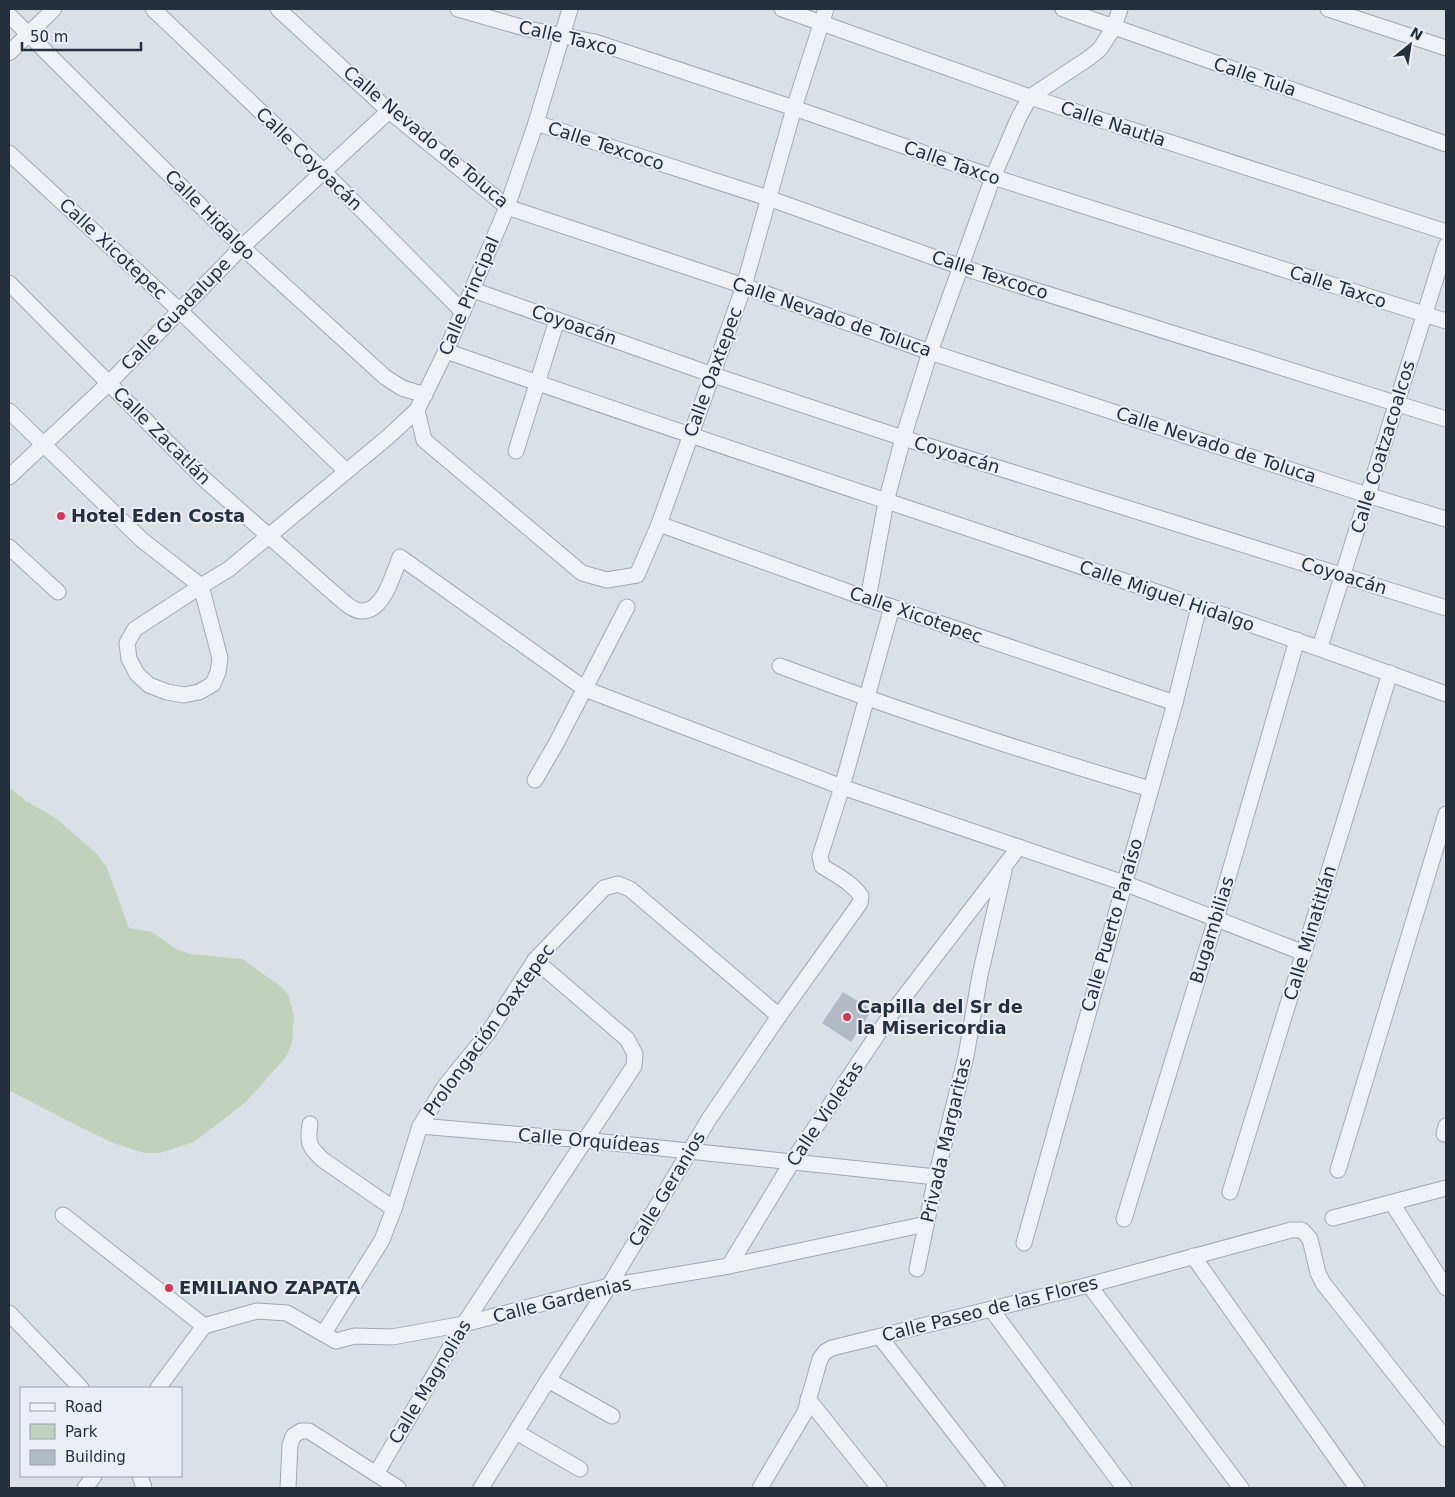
<svg xmlns="http://www.w3.org/2000/svg" width="1455" height="1497" font-family="'DejaVu Sans',sans-serif">
<style>
.green{fill:#c2d1bc}
.building{fill:#b2bac4}
.lines{fill:none;stroke-linecap:round;stroke-linejoin:round}
.minor-casing{stroke:#a1a7b1;stroke-width:17}
.minor{stroke:#eef1f5;stroke-width:15}
.poi-dot{fill:#d53755;stroke:#ebeff5;stroke-width:2}
.labels{text-anchor:middle;stroke-width:4;stroke-linejoin:round;paint-order:stroke}
.street-label{font-size:18px;fill:#252f3e;stroke:#ebeff5}
.poi-label{font-size:18px;font-weight:bold;fill:#252f3e;stroke:#ebeff5;text-anchor:start}
</style>
<rect width="100%" height="100%" fill="#dbe0e7"/>
<path class="green" d="M9,787L26,801L57,819L97,854L107,868L129,928L152,932L176,949L190,954L242,959L279,985L288,994L294,1016L292,1043L286,1057L246,1102L194,1142L159,1153H145L113,1143L78,1126L12,1092H9Z"/>
<path class="building" d="M843,992L872,1010L851,1042L822,1023Z"/>
<g class="lines">
<defs>
<g id="minor">
<path d="M153,9L323,171L463,312"/>
<path d="M278,9L389,111L507,207L744,286L930,352L1367,495L1446,519"/>
<path d="M458,9L528,29L595,42L794,108L993,177L1446,321"/>
<path d="M782,9L1030,97L1446,232"/>
<path d="M1063,9L1446,144"/>
<path d="M1328,9L1446,48"/>
<path d="M9,15L242,247L385,377L402,388L425,395"/>
<path d="M9,53L54,9"/>
<path d="M536,123L768,198L961,267L1446,419"/>
<path d="M9,153L180,311L346,471"/>
<path d="M9,283L203,478L338,597C344,602 353,611 361,611C384,612 393,574 400,557L585,689L842,787L1124,883L1304,953"/>
<path d="M473,290L713,375L903,438L1446,608"/>
<path d="M446,351C778,468 1115,573 1446,694"/>
<path d="M417,410L424,440L582,573L607,580L637,575L659,524L744,286L794,108L826,9"/>
<path d="M9,411L142,540L201,586L220,658L218,672L213,684L199,692L184,695L167,692L149,685L137,674L129,659L127,643L135,629L201,586L229,569L389,436L417,410L446,351L507,207L536,123L570,9"/>
<path d="M516,451L557,320"/>
<path d="M9,477L109,383L242,247L389,111"/>
<path d="M659,524L868,599L1175,703"/>
<path d="M9,547L58,592"/>
<path d="M868,599L886,502L903,438L930,352L993,177L1019,117L1030,97L1089,58L1100,49L1114,27L1120,9"/>
<path d="M1320,647L1446,246"/>
<path d="M780,666C902,712 1026,752 1150,789"/>
<path d="M535,780L557,742L627,607"/>
<path d="M310,1124C307,1143 309,1147 323,1160L394,1209"/>
<path d="M420,1126L584,1140L936,1177"/>
<path d="M1444,1134L1446,1126"/>
<path d="M1338,1170L1446,814"/>
<path d="M1230,1192L1390,673"/>
<path d="M1392,1203L1446,1288"/>
<path d="M63,1215L204,1326"/>
<path d="M1333,1218L1446,1188"/>
<path d="M1124,1219L1216,919L1297,640"/>
<path d="M1024,1243L1175,703L1199,607"/>
<path d="M1193,1256L1357,1488"/>
<path d="M729,1266L792,1162L894,1010L1019,847"/>
<path d="M917,1269L936,1177L966,1056L980,975L1004,871"/>
<path d="M1089,1285L1241,1488"/>
<path d="M991,1309L1124,1488"/>
<path d="M9,1313L81,1388"/>
<path d="M204,1326L257,1311L287,1313L336,1341L355,1336L392,1337L464,1324L609,1286L729,1266L926,1224"/>
<path d="M324,1333L382,1240L394,1209L420,1126L445,1086L488,1033L535,960L604,888L618,884L630,889L779,1016"/>
<path d="M880,1337L997,1488"/>
<path d="M548,1380L612,1416"/>
<path d="M158,1388L204,1326"/>
<path d="M808,1399L879,1488"/>
<path d="M516,1432L580,1469"/>
<path d="M376,1474L464,1324L634,1066L635,1054L627,1039L535,960"/>
<path d="M140,1476L144,1488"/>
<path d="M85,1488L94,1476"/>
<path d="M288,1488L290,1445L293,1436L301,1431H309L398,1488"/>
<path d="M481,1488L548,1380L609,1286L709,1119L779,1016L860,903L861,896C851,882 836,875 822,866L820,856L842,787L892,607"/>
<path d="M760,1488L805,1412L820,1359L825,1352L832,1348L1089,1285L1291,1230H1302L1310,1239L1318,1273L1323,1283L1446,1439"/>
</g>
</defs>
<use href="#minor" class="minor-casing"/>
<use href="#minor" class="minor"/>
</g>
<g class="poi-dot">
<circle cx="61" cy="516" r="5"/>
<circle cx="847" cy="1017" r="5"/>
<circle cx="169" cy="1288" r="5"/>
</g>
<g class="labels">
<g class="street-label">
<text transform="translate(568 38) rotate(13)" y="6">Calle Taxco</text>
<text transform="translate(1255 77) rotate(19)" y="6">Calle Tula</text>
<text transform="translate(1113 124) rotate(18)" y="6">Calle Nautla</text>
<text transform="translate(426 137) rotate(40)" y="6">Calle Nevado de Toluca</text>
<text transform="translate(606 146) rotate(18)" y="6">Calle Texcoco</text>
<text transform="translate(309 159) rotate(44)" y="6">Calle Coyoacán</text>
<text transform="translate(952 163) rotate(19)" y="6">Calle Taxco</text>
<text transform="translate(210 215) rotate(45)" y="6">Calle Hidalgo</text>
<text transform="translate(113 249) rotate(43)" y="6">Calle Xicotepec</text>
<text transform="translate(990 275) rotate(18)" y="6">Calle Texcoco</text>
<text transform="translate(1338 287) rotate(18)" y="6">Calle Taxco</text>
<text transform="translate(469 296) rotate(-67)" y="6">Calle Principal</text>
<text transform="translate(176 314) rotate(-46)" y="6">Calle Guadalupe</text>
<text transform="translate(832 317) rotate(19)" y="6">Calle Nevado de Toluca</text>
<text transform="translate(574 325) rotate(19)" y="6">Coyoacán</text>
<text transform="translate(713 372) rotate(-70)" y="6">Calle Oaxtepec</text>
<text transform="translate(162 436) rotate(45)" y="6">Calle Zacatlán</text>
<text transform="translate(1216 445) rotate(18)" y="6">Calle Nevado de Toluca</text>
<text transform="translate(1383 447) rotate(-73)" y="6">Calle Coatzacoalcos</text>
<text transform="translate(957 455) rotate(17)" y="6">Coyoacán</text>
<text transform="translate(1344 576) rotate(17)" y="6">Coyoacán</text>
<text transform="translate(1167 596) rotate(19)" y="6">Calle Miguel Hidalgo</text>
<text transform="translate(916 615) rotate(19)" y="6">Calle Xicotepec</text>
<text transform="translate(1112 925) rotate(-74)" y="6">Calle Puerto Paraíso</text>
<text transform="translate(1212 930) rotate(-73)" y="6">Bugambilias</text>
<text transform="translate(1310 933) rotate(-73)" y="6">Calle Minatitlán</text>
<text transform="translate(489 1030) rotate(-54)" y="6">Prolongación Oaxtepec</text>
<text transform="translate(825 1114) rotate(-56)" y="6">Calle Violetas</text>
<text transform="translate(946 1140) rotate(-77)" y="6">Privada Margaritas</text>
<text transform="translate(589 1141) rotate(5)" y="6">Calle Orquídeas</text>
<text transform="translate(667 1189) rotate(-59)" y="6">Calle Geranios</text>
<text transform="translate(562 1300) rotate(-14)" y="6">Calle Gardenias</text>
<text transform="translate(990 1309) rotate(-14)" y="6">Calle Paseo de las Flores</text>
<text transform="translate(430 1382) rotate(-59)" y="6">Calle Magnolias</text>
</g>
<g class="poi-label">
<text x="71" y="522">Hotel Eden Costa</text>
<text x="857" y="1013">Capilla del Sr de<tspan x="857" dy="21">la Misericordia</tspan></text>
<text x="179" y="1294">EMILIANO ZAPATA</text>
</g>
</g>
<rect width="1455" height="1497" fill="none" stroke="#252f3e" stroke-width="20"/>
<rect x="20" y="1387" width="162" height="90" fill="#ebeff5" stroke="#9ca2ac"/>
<rect x="30" y="1403" width="25" height="8" fill="#eef1f5" stroke="#9ca2ac"/>
<text x="65" y="1412" font-size="15" fill="#252f3e">Road</text>
<rect x="30" y="1424" width="25" height="15" fill="#c2d1bc" stroke="#9ca2ac"/>
<text x="65" y="1437" font-size="15" fill="#252f3e">Park</text>
<rect x="30" y="1450" width="25" height="15" fill="#b2bac4" stroke="#9ca2ac"/>
<text x="65" y="1462" font-size="15" fill="#252f3e">Building</text>
<g transform="translate(1410 45) rotate(30)" stroke="#ebeff5" stroke-width="4" paint-order="stroke">
<path d="M0-4L9 19L0 12L-9 19Z" fill="#252f3e"/>
<text y="-8" font-size="14" font-weight="bold" text-anchor="middle" fill="#252f3e">N</text>
</g>
<path d="M22 42v8h119v-8" fill="none" stroke="#252f3e" stroke-width="2.5"/>
<text x="30" y="42" font-size="15" fill="#252f3e" stroke="#ebeff5" stroke-width="4" paint-order="stroke">50 m</text>
</svg>
